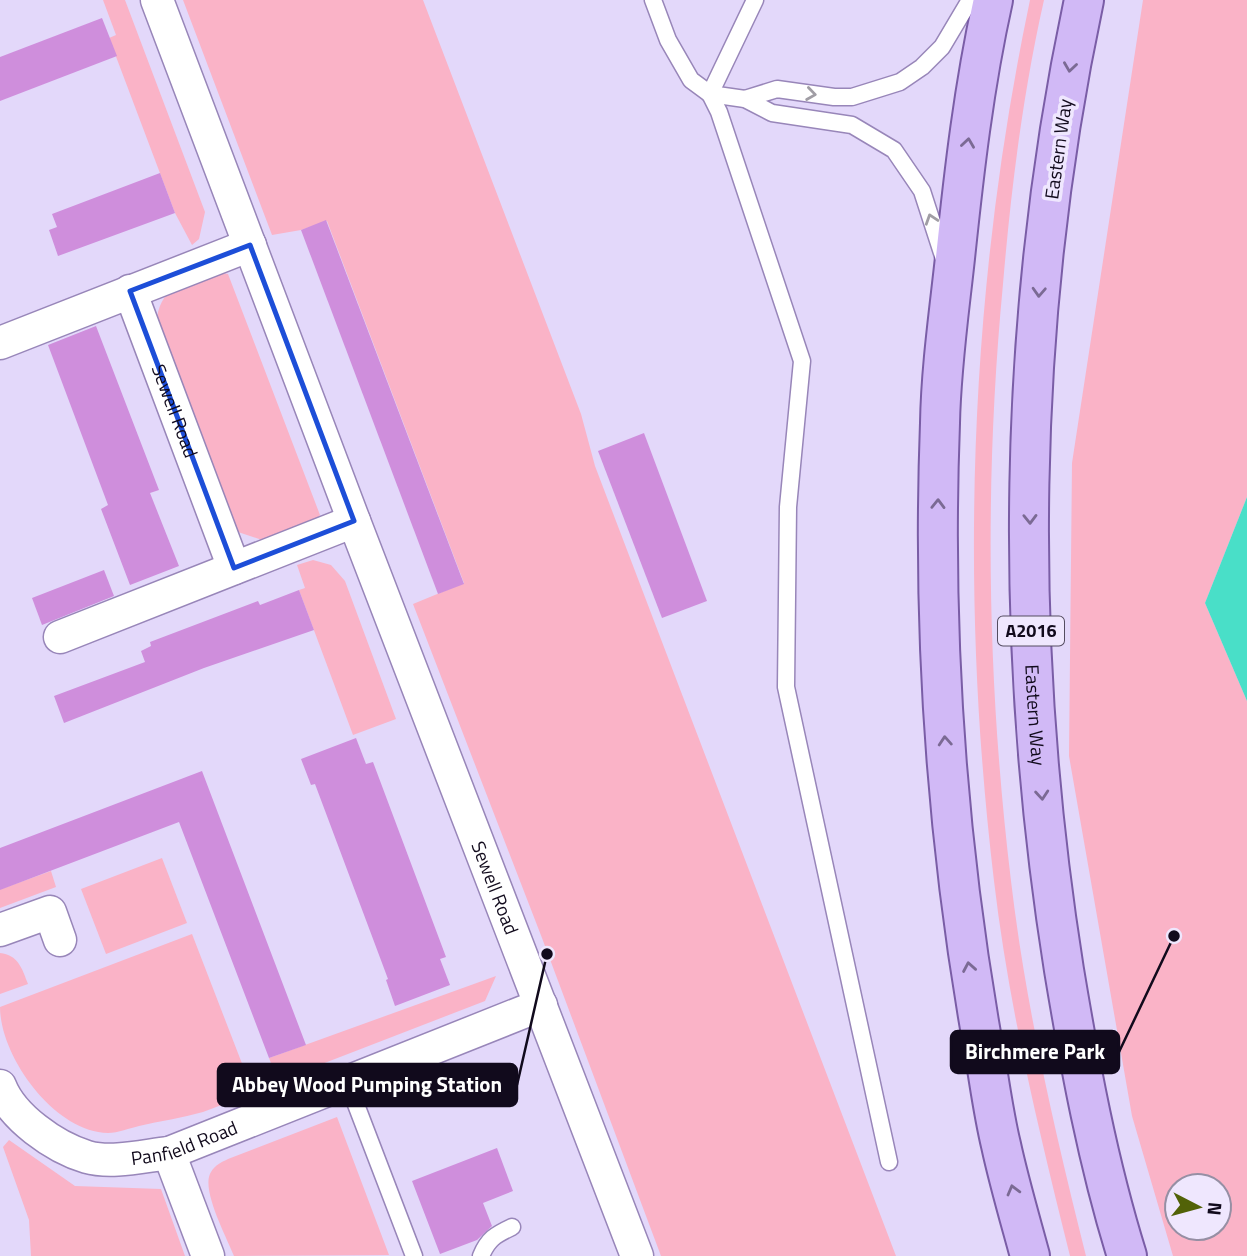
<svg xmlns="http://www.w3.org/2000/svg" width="1247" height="1256" font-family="'Titillium Web',sans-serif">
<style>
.green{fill:#fab3c7;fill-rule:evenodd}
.water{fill:#49dfc8}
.building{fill:#cf8edc}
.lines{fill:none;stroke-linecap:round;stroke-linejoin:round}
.service-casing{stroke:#9886b9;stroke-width:19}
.minor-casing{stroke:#9886b9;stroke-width:35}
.primary-casing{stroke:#7a5da6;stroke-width:42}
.service{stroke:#fff;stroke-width:16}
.minor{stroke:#fff;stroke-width:32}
.primary{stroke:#d1b9f6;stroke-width:38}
.oneway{stroke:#7b6a94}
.oneway2{stroke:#a09da4}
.marked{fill:none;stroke:#1d4ed8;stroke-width:5;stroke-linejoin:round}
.labels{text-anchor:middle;stroke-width:7;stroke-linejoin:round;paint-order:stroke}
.shield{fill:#efe7fe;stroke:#544c60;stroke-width:2}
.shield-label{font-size:18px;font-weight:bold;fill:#110a1c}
.street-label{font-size:19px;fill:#110a1c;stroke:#efe7fe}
.leader{fill:none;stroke:#110a1c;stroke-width:2.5}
.callout-dot{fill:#110a1c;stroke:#efe7fe;stroke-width:2.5}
.callout{fill:#110a1c;stroke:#110a1c;stroke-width:2.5}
.callout-label{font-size:21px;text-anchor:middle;font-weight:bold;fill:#fff}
</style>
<rect width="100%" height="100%" fill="#e3d8fa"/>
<g class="green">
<path d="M103,0H125L205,212L199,239L192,245L175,213L109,38L116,35Z"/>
<path d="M183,0H423L581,414L595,466L896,1256H661L542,938L413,604L464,583L327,221L301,230L272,235Z"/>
<path d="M1030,0H1044C1023,93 1011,189 1003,284C984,483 987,682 1011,881C1026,1008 1055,1132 1086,1256H1070C1039,1132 1009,1008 994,881C959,588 969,289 1030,0Z"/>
<path d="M1143,0H1247V497L1205,603L1247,701V1256H1173L1132,1116L1069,756L1072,463ZM1177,1186H1219V1228H1177Z"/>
<path d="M217,272L228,274L320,515L312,525L265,541L238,532L157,318C162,283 189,283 217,272Z"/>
<path d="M313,560L331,565L345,581L396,719L353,735L299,590L305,588L297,565Z"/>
<path d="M162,858L187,923L106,954L81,889Z"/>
<path d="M51,871L56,887L0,908V878L4,888Z"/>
<path d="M192,934L253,1092C236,1099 220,1106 203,1112C182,1118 160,1121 139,1126C130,1128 118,1133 108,1133C54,1132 0,1056 0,1007Z"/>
<path d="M0,953C18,955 22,968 28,984L0,994Z"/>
<path d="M496,976L485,1001L278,1081L269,1058Z"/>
<path d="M337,1117L389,1255L234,1256C227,1238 200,1188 211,1172C215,1165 222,1162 228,1159Z"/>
<path d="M9,1140L75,1186L161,1189L185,1256H31L29,1220L3,1147Z"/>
</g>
<path class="water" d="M1247,497V701L1205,603Z"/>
<g class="building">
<path d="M102,18L117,56L0,101V57Z"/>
<path d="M160,173L175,213L58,256L49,230L57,227L52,214Z"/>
<path d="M326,220L464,584L438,594L301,230Z"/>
<path d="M96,326L159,490L150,493L179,566L130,585L101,509L108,505L48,345Z"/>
<path d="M644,433L707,601L662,618L598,451Z"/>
<path d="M104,570L114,596L42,625L32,598Z"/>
<path d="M299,590L314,630L204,668L64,723L54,696L145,662L141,651L151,646L150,642L258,601L260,605Z"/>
<path d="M356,738L366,764L373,762L446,957L440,959L450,985L395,1006L386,980L388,979L315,784L311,785L301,759Z"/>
<path d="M202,771L306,1045L269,1058L179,822L0,890V848Z"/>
<path d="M497,1148L513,1191L483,1203L492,1226L477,1240L440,1254L412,1181Z"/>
</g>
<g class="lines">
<defs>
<g id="service">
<path d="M653,0L668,40L691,80L710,94L745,99L772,113L852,125L894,150L922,191L944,259"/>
<path d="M755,0L710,94L719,112L802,361L788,507L786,687L889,1162"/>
<path d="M745,99L777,89L834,97H852L900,82L922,67L942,47L970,0"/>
<path d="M347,1081L414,1256"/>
<path d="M481,1256C488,1239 495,1235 512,1227"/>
</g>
<g id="minor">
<path id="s1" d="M157,0L354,521L637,1256"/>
<path id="s2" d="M130,291L234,568"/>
<path d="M0,343L250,245"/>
<path d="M60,637L354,521"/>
<path d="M0,930L50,912L60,940"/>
<path id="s3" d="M0,1086C12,1117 54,1147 87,1157C112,1164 143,1156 169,1153L541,1005"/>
<path d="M169,1153L208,1256"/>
</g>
<g id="primary">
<path d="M993,0C974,85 964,172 955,258C949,313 941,368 940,423C932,633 946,838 983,1045C989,1078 993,1112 1001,1145C1009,1182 1020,1219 1030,1256"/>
<path id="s4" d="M1084,0C1016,318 1013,650 1064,970C1080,1066 1098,1163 1127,1256"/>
</g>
</defs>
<use href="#service" class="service-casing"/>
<use href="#minor" class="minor-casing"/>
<use href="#primary" class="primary-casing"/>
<use href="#service" class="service"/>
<use href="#minor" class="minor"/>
<use href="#primary" class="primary"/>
</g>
<defs><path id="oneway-chevron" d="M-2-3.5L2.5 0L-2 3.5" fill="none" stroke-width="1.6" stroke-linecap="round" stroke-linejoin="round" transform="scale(1.75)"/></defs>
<g class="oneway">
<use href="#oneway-chevron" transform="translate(1070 67) rotate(98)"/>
<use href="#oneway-chevron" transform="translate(968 143) rotate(-82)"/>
<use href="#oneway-chevron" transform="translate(1039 292) rotate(93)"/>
<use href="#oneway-chevron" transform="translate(938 504) rotate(-89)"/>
<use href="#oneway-chevron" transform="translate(1030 519) rotate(89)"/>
<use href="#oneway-chevron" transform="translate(945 741) rotate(-94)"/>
<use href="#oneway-chevron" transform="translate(1042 795) rotate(85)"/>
<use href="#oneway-chevron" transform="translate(969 967) rotate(-100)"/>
<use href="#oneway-chevron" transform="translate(1013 1190) rotate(-105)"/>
</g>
<g class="oneway2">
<use href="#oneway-chevron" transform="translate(811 94) rotate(8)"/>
<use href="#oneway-chevron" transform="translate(931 219) rotate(-108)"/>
</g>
<path class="marked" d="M250,245L354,521L234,568L130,291Z"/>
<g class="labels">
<rect class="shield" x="998" y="616.5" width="66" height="29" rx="5"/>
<g class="shield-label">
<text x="1031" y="637">A2016</text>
</g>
<g class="street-label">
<text transform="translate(1058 149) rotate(-82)" y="7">Eastern Way</text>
<text dy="7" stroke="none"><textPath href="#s2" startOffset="128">Sewell Road</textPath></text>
<text dy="7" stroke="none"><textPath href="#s4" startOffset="719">Eastern Way</textPath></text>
<text dy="7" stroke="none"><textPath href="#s1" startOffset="950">Sewell Road</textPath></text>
<text dy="7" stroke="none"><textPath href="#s3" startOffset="215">Panfield Road</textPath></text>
</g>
</g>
<path class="leader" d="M1174 936L1119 1052M547 954L517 1085"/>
<g class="callout-dot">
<circle cx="1174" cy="936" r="7"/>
<circle cx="547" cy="954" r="7"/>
</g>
<g class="callout">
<rect x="951" y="1031" width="168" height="42" rx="7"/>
<rect x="218" y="1064" width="299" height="42" rx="7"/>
</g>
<g class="callout-label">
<text x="1035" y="1059">Birchmere Park</text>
<text x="367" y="1092">Abbey Wood Pumping Station</text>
</g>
<g transform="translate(1198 1207) rotate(96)"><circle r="33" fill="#efe7fe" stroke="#968fa4" stroke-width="2"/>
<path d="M0-5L12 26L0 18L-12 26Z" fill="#526208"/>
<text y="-10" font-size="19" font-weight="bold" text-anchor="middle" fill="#110a1c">N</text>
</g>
</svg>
